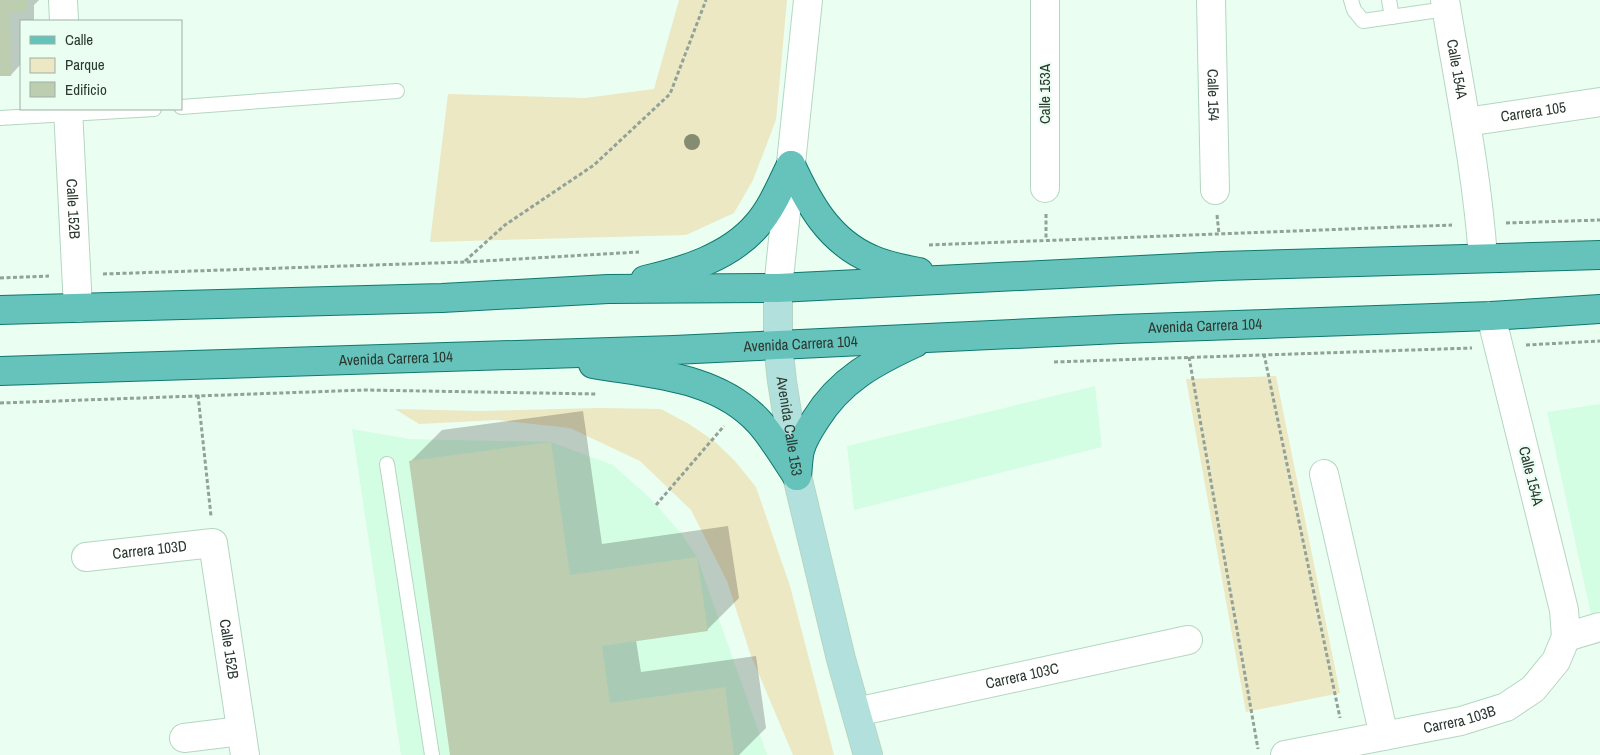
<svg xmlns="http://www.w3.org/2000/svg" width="1600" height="755" font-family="'Archivo Narrow',sans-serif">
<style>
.built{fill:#d4fee4}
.green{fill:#ebe8c3}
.shadow{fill:#0003}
.building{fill:#bdcdaf}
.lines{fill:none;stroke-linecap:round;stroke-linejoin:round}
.service-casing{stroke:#b5d6c2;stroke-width:16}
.minor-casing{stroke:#b5d6c2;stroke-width:30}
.tertiary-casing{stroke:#b5d6c2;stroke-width:30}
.secondary-casing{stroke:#b5d6c2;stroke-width:30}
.primary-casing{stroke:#0f786d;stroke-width:30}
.path{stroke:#92a298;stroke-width:3;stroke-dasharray:4 2.5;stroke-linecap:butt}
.service{stroke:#fff;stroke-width:14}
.minor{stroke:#fff;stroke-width:28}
.tertiary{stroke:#fff;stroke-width:28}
.secondary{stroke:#b2e1dd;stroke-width:28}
.primary{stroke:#66c3bb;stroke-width:28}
.tree{fill:#858c71}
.labels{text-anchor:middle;stroke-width:4.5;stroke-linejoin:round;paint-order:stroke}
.street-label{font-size:15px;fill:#2b3830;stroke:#eafef2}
</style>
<rect width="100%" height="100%" fill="#eafef2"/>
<g class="built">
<path d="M1095,386L1102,447L854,510L847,446Z"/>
<path d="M1600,404V611L1591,614L1547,412Z"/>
<path d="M352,429L410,439L551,442L613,465L649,497L681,533L697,557L767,755H401Z"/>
</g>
<g class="green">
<path d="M679,0H787L776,120L753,180L734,213L686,235L430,242L448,94L585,98L654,89Z"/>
<path d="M1276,376L1340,693L1246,712L1186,379Z"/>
<path d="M600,408L661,409L689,424L714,441L734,460L756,487L790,586L834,755H793L750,653L727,581L691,510L640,461L570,428L496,420L419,424L395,409L480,411Z"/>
</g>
<g class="shadow">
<path d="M0,0H39L34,5V21H21V64L11,75H0Z"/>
<path d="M583,411L602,544L728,526L739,598L707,630L636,640L641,672L756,656L766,728L739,755H451L410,462L442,430Z"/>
</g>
<g class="building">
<path d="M0,0H28V12L10,13L11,76H0Z"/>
<path d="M551,442L570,575L697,557L708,631L602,646L610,703L725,687L734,755H450L409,461Z"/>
</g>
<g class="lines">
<defs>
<g id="service">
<path d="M1351,0L1354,10L1363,21L1446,9"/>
<path d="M1389,0L1392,17"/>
<path d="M181,107L397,91"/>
<path d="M0,118L154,109"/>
<path d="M387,464L432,755"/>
</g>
<g id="minor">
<path d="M63,0L64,21"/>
<path d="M1045,0V188"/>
<path id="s1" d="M1211,0L1215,190"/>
<path id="s2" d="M1445,0C1459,86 1477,171 1483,258"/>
<path id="s3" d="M68,109L78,308"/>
<path id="s4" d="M1466,122L1600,102"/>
<path d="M1324,474L1384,736"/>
<path id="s5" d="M86,557L213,543L245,755"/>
<path d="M1566,637L1600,627"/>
<path id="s6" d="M856,712L1188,640"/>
<path d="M184,738L241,731"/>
<path id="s7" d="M1285,755L1461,721L1506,707L1533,689L1556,661L1566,637L1564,610L1491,316"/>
</g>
<path id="tertiary" d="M778,288L808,0"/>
<g id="secondary">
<path id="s8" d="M778,288V345L782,381L797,476L841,659L868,755"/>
</g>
<g id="primary">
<path d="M791,165C809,204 829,241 871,259C886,266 903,269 919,272"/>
<path d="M645,280C684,271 730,257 757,225C772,208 781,185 791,165"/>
<path d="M0,310L442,298L608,289L778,288L1221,266L1600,255"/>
<path d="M593,364C651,374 718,376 760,423C774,439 785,458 797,476"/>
<path id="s9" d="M0,371L674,350L1119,329L1491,316L1600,309"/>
<path d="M797,476C798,468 798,458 800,450C803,439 810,428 816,419C840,380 874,362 915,343"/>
</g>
</defs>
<use href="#service" class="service-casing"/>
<use href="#minor" class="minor-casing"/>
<use href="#tertiary" class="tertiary-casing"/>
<use href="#secondary" class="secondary-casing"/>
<use href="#primary" class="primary-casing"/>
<g class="path">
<path d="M1046,214V240"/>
<path d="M1217,215L1219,234"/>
<path d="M1506,223L1600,220"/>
<path d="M929,245L1452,225"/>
<path d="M465,261L505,225L594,165L670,94L706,0"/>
<path d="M103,274L465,262L639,252"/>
<path d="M0,278L49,276"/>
<path d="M1526,345L1600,341"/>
<path d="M1264,354L1340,718"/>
<path d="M1189,357L1258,749"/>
<path d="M1054,362L1472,348"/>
<path d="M198,395L211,516"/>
<path d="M0,403L365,390L597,394"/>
<path d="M656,505L724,426"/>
</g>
<use href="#service" class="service"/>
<use href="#minor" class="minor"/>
<use href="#tertiary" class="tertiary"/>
<use href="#secondary" class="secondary"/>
<use href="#primary" class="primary"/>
</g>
<circle class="tree" cx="692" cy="142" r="8"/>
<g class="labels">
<g class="street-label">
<text dy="5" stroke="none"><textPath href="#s2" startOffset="70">Calle 154A</textPath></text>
<text transform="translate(1045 94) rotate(-90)" y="5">Calle 153A</text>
<text dy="5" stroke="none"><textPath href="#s1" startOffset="95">Calle 154</textPath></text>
<text dy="5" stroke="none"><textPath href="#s4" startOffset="68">Carrera 105</textPath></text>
<text dy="5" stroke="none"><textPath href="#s3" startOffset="100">Calle 152B</textPath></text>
<text dy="5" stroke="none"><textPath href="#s9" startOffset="1206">Avenida Carrera 104</textPath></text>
<text dy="5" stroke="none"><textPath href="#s9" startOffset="801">Avenida Carrera 104</textPath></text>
<text dy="5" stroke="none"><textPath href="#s9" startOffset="396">Avenida Carrera 104</textPath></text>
<text dy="5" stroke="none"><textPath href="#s8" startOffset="139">Avenida Calle 153</textPath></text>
<text transform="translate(1531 476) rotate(76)" y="5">Calle 154A</text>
<text dy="5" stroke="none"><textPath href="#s5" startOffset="64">Carrera 103D</textPath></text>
<text dy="5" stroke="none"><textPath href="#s5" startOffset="235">Calle 152B</textPath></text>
<text dy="5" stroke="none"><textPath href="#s6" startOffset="170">Carrera 103C</textPath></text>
<text dy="5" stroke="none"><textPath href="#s7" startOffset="178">Carrera 103B</textPath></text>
</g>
</g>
<rect x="20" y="20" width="162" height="90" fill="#eafef2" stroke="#9eafa4"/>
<rect x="30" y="36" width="25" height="8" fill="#66c3bb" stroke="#9eafa4"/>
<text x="65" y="45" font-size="15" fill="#2b3830">Calle</text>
<rect x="30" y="58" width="25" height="15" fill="#ebe8c3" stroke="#9eafa4"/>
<text x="65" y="70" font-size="15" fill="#2b3830">Parque</text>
<rect x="30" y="82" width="25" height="15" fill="#bdcdaf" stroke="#9eafa4"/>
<text x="65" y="95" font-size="15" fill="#2b3830">Edificio</text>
</svg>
